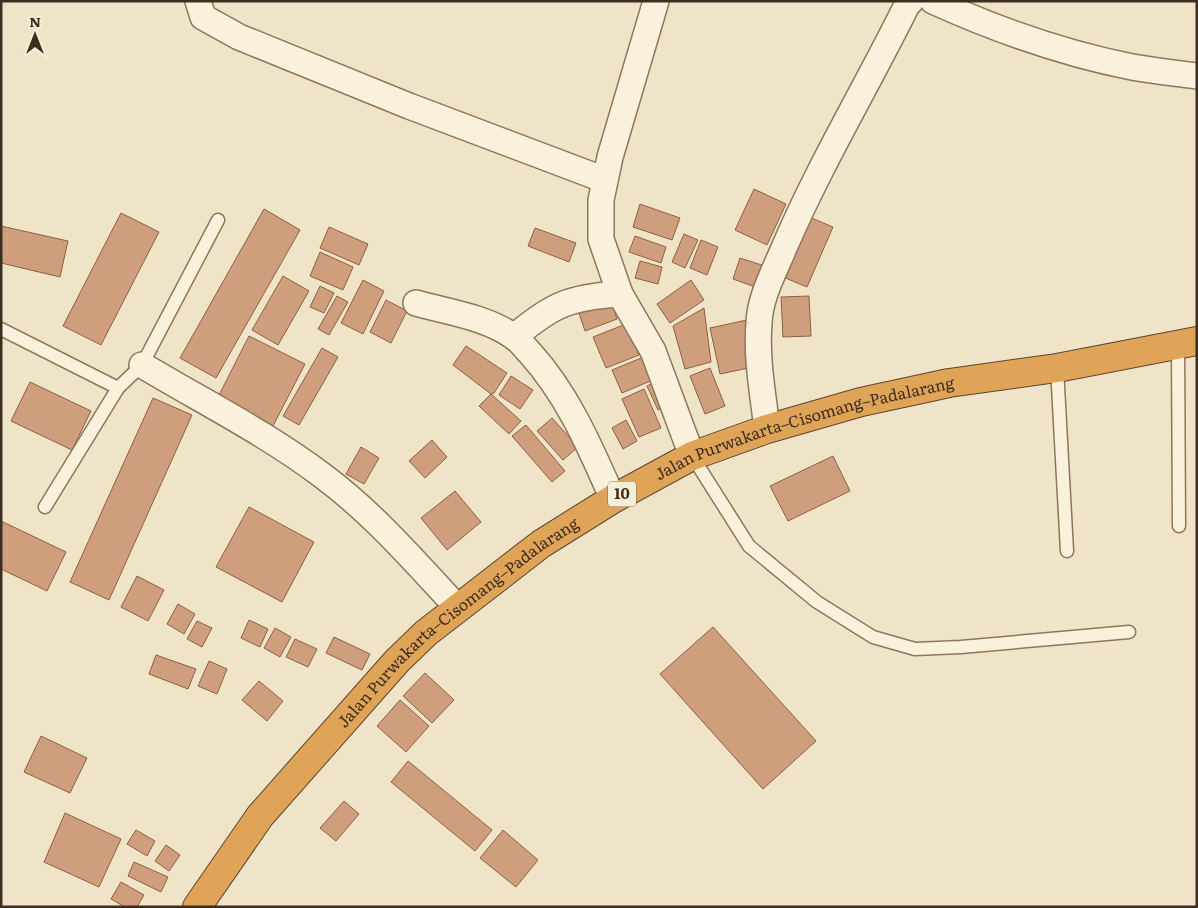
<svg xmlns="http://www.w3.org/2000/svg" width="1198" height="908" font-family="Literata,serif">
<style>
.building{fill:#cf9f7d;stroke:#8d5f41}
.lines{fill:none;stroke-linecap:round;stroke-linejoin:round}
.lane-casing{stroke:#8d765c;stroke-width:15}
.street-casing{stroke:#8d765c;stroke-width:28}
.highway-casing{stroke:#5b4430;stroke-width:30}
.lane{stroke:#faf1dc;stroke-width:12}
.street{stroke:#faf1dc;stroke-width:25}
.highway{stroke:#e0a458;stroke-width:28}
.labels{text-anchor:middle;stroke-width:5;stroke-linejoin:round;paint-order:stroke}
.shield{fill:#f7eed8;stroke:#756857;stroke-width:1}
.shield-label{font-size:15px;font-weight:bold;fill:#3d2e20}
.street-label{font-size:16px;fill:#3d2e20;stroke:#f7eed8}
</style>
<rect width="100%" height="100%" fill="#f0e4c8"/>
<g class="building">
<path d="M754,189L786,204L767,245L735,230Z"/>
<path d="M640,204L680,218L672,240L633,227Z"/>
<path d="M264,209L300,230L216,378L180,358Z"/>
<path d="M121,213L159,232L101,345L63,326Z"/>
<path d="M809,217L833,227L807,287L783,277Z"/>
<path d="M1,226L68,241L60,277L1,263Z"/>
<path d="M329,227L368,244L359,265L320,248Z"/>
<path d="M535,228L576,243L569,262L528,246Z"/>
<path d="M684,234L698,240L685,268L672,262Z"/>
<path d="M635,236L666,247L661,263L629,252Z"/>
<path d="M701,240L718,247L707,275L690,268Z"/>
<path d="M320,252L353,267L343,290L310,276Z"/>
<path d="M740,258L768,267L761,289L733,279Z"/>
<path d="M640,261L662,267L658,284L635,278Z"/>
<path d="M283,276L309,291L278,345L252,330Z"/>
<path d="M363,280L384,291L363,334L341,323Z"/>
<path d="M691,280L704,300L670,323L657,304Z"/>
<path d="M320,286L334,293L324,313L310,307Z"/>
<path d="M337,296L348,302L329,335L318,329Z"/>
<path d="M809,296L811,336L783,337L781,297Z"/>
<path d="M386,300L407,311L391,343L370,332Z"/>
<path d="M611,302L617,319L585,331L579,313Z"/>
<path d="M704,308L711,362L685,369L673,326Z"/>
<path d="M747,320L758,366L720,374L710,328Z"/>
<path d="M626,324L639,355L606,368L593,337Z"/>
<path d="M249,336L305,364L273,426L218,397Z"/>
<path d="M466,346L507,373L494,393L491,394L453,365Z"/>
<path d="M322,348L338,357L299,425L283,416Z"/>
<path d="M646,356L655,379L622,393L612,370Z"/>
<path d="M710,368L725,406L705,414L690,376Z"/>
<path d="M511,376L533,390L520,409L499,395Z"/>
<path d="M659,380L670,404L658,410L647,386Z"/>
<path d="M30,382L91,411L72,450L11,421Z"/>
<path d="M644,389L661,428L639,437L622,399Z"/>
<path d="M491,394L521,421L509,434L479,406Z"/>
<path d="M153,398L192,415L109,600L70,582Z"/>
<path d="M552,418L578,447L563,460L537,431Z"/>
<path d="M626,420L637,441L623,449L612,428Z"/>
<path d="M526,425L565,471L552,482L512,436Z"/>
<path d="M432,440L447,457L425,478L409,461Z"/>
<path d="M361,447L379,458L364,484L346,474Z"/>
<path d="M833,456L850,491L788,521L770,486Z"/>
<path d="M455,491L481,522L447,550L421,518Z"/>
<path d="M249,507L314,542L282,602L216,567Z"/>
<path d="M1,521L66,552L47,591L1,569Z"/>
<path d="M137,576L164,590L148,621L121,607Z"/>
<path d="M178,604L195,614L184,634L167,624Z"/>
<path d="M249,620L268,629L260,647L241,638Z"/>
<path d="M197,621L212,628L202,647L187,639Z"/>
<path d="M713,627L816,741L763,789L660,674Z"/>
<path d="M275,628L291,637L280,657L264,648Z"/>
<path d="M334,637L370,654L362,670L326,653Z"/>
<path d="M295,639L317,649L308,667L286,657Z"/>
<path d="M156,655L196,669L188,689L149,674Z"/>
<path d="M209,661L227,669L217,694L198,686Z"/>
<path d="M425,673L454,700L432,723L403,696Z"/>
<path d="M259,681L283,701L267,721L242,700Z"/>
<path d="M400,700L429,726L406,752L377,726Z"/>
<path d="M41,736L87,758L70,793L24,772Z"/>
<path d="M408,761L492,830L475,851L391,782Z"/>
<path d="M344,801L359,814L336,841L320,828Z"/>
<path d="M65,813L121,839L99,887L44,862Z"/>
<path d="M136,830L155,841L147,856L127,844Z"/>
<path d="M503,830L538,860L516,887L480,858Z"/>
<path d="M166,845L180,855L169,871L155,861Z"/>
<path d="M134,862L168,877L161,892L128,876Z"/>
<path d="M121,882L144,895L137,907H125L111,899Z"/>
</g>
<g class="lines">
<defs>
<g id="lane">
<path d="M1,329L118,388"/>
<path d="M1178,345L1179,526"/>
<path d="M1057,368L1067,551"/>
<path d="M692,456L749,546L817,602L873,637L915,649L961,647L1129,632"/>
<path d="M45,507L118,388L142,365L218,220"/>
</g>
<g id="street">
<path d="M198,1L203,17L239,37L409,106L605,180"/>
<path d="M656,1L610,157L601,200V239L620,294L653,351L692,456"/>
<path d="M933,1C995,29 1066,54 1132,67C1154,71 1175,73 1197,76"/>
<path d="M416,303C447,312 487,317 514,337C520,341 525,348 530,353C568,395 590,447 613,499"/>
<path d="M514,337C552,305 569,297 620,294"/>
<path d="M142,365C202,401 266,433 323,476C374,514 415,562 458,608"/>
<path d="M767,429C763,394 756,358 759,323C760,297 774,272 784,248C820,164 867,86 907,5L911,1"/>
</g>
<g id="highway">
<path id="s1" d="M197,907L260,816L397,661L426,633L541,544L613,499L692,456L767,429L861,402L949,383L1057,368L1197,341"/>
</g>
</defs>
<use href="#lane" class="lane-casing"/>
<use href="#street" class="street-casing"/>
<use href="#highway" class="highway-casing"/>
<use href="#lane" class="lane"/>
<use href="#street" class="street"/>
<use href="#highway" class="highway"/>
</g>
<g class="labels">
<rect class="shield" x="608" y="481.5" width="28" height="25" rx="4"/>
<g class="shield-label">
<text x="622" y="499">10</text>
</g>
<g class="street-label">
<text dy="6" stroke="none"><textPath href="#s1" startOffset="794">Jalan Purwakarta–Cisomang–Padalarang</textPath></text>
<text dy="6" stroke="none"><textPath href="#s1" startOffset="389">Jalan Purwakarta–Cisomang–Padalarang</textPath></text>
</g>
</g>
<rect width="1198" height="908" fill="none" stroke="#3d2e20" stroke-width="5"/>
<g transform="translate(35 35)" stroke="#f7eed8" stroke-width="4" paint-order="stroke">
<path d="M0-4L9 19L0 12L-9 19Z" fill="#3d2e20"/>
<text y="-8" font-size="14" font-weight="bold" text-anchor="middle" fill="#3d2e20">N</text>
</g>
</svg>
